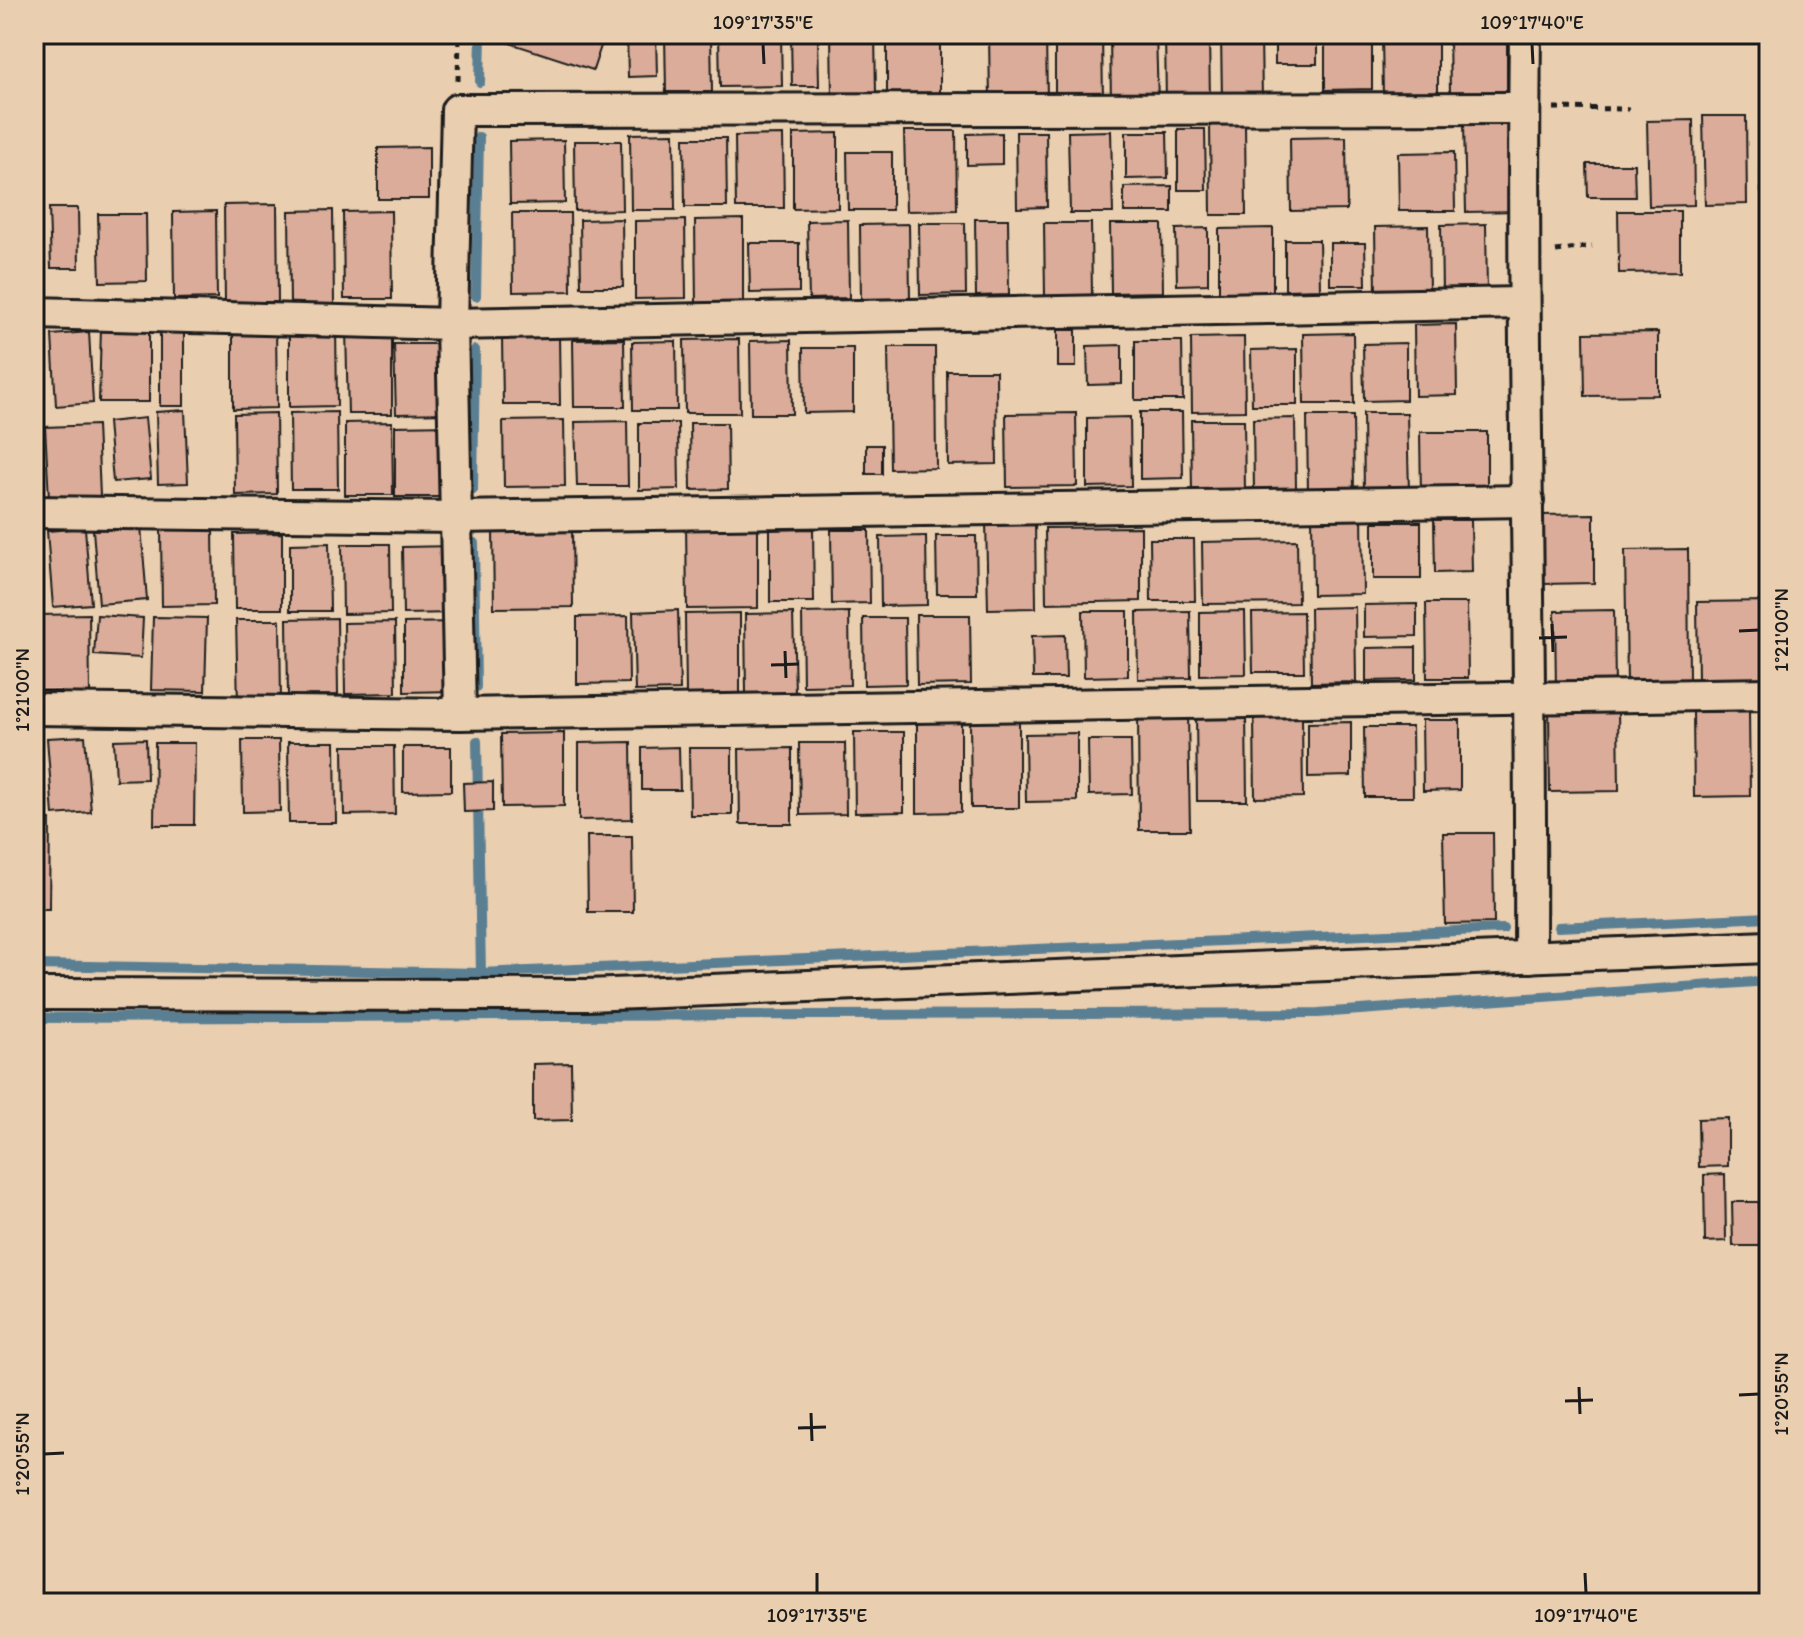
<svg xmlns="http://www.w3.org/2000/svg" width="1803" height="1637" font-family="Itim,sans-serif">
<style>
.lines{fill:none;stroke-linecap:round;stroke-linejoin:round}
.stream{stroke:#5a7f93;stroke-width:10}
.building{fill:#dbac99;stroke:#1c1c1c;stroke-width:2}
.street-casing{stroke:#1c1c1c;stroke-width:36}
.path{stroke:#1c1c1c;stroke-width:5;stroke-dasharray:6 6;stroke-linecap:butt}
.street{stroke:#e9ceb0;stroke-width:30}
.ticks{fill:none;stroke:#1c1c1c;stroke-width:3}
.neatline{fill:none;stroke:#1c1c1c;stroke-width:3}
.ticks-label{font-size:20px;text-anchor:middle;fill:#1c1c1c}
</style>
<rect width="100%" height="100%" fill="#e9ceb0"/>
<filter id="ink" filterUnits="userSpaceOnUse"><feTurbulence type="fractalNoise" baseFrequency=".0125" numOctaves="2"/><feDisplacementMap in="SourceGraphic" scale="16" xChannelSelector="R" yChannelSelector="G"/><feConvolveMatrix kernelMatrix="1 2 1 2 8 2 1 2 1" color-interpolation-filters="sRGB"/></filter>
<g filter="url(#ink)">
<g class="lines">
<g class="stream">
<path d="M480,82L481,34"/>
<path d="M476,296L479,137"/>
<path d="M473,490L475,350"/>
<path d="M474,543L476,687"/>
<path d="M477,741L481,975"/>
<path d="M1558,927L1769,917"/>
<path d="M34,965L481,973L1503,929"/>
<path d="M34,1018L1318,1013L1769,981"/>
</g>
</g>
<g class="building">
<path d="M482,34H605L593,70Z"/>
<path d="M627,34H656L657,76L628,77Z"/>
<path d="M665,34H711L712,92H666Z"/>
<path d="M719,34H781L782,86L720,87Z"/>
<path d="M791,34H818L819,86H792Z"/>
<path d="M831,34H875L876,94L832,95Z"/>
<path d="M887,34H940V94L887,95Z"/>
<path d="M989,34H1046L1047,101H990Z"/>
<path d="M1055,34H1102L1103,100H1055Z"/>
<path d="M1110,34H1156L1158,102L1111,103Z"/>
<path d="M1165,34H1209L1210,101L1166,102Z"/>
<path d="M1221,34H1261L1262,100H1222Z"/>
<rect x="1275" y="34" width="42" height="30"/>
<path d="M1325,34H1372V89L1325,90Z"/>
<path d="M1382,34H1438V97L1383,98Z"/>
<path d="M1449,34H1507V92L1450,93Z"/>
<path d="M1703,116H1746L1747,204L1705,205Z"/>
<path d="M1760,118H1769V193H1761Z"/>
<path d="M1693,120L1694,205L1649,206L1647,121Z"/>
<path d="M1520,122V211L1466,212L1464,123Z"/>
<path d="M1210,124H1245L1246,215H1211Z"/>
<path d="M1178,129H1205L1206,190H1178Z"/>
<path d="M904,131H956L957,210L906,211Z"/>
<path d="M1111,131L1113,213H1070L1068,132Z"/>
<path d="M1016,132H1046L1047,207L1017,208Z"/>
<path d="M1126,132H1167L1168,178L1126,179Z"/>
<path d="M674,133L675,210H631L630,134Z"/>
<path d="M838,133V208L793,209V134Z"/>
<path d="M1002,133V164L967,165V134Z"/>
<path d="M783,135L784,208H736L735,136Z"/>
<path d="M1346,137L1347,210L1291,211L1290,138Z"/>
<path d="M684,138H726L727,207H685Z"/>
<path d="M564,140L565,203L510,204L509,141Z"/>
<path d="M574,141H621L622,210L575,211Z"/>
<path d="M429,147V199H378V148Z"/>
<path d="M847,152H892V210H848Z"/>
<path d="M1454,152L1455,211H1399L1398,153Z"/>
<path d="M1587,164H1634L1635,197H1588Z"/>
<path d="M1172,186V212H1124V187Z"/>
<path d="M277,204L278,302H225L224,205Z"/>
<path d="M49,208H78L79,268H51Z"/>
<path d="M333,210L334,305L290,306L289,211Z"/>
<path d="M216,211L217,298L174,299L173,212Z"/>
<path d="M391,211L392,299H344L343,212Z"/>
<path d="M1618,211H1680V272L1619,273Z"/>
<path d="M512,213H570L571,291L513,292Z"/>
<path d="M98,214H146L147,281L100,282Z"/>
<path d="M622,219L623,287H581L580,220Z"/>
<path d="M743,219V304L696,305L695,220Z"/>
<path d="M975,219H1008L1009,295L976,296Z"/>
<path d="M685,220L686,298L635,299V221Z"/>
<path d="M848,220L849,298L809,299L807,221Z"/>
<path d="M919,223H965L966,294L920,295Z"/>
<path d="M1044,223H1091L1092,296H1045Z"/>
<path d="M909,224L910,299H861L860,225Z"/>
<path d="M1110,224H1162L1163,292L1111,293Z"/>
<path d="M1486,224L1487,293H1442L1441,225Z"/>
<path d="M1428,226L1429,293H1376L1375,227Z"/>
<path d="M1208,228V284L1177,285L1176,229Z"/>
<path d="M1273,228V292H1219V229Z"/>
<path d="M1285,240H1319L1320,289L1285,290Z"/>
<path d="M749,243H799V292L750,293Z"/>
<path d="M1330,243H1365L1366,285H1330Z"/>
<path d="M34,324H37L38,409H34Z"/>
<path d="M1456,324L1457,395L1415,396L1414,325Z"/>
<path d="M336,325L337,406L289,407V326Z"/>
<path d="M233,327H276L277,408L233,409Z"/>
<path d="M101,328L149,329V402H99Z"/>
<rect x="160" y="328" width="24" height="78"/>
<path d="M346,329H392V414H348Z"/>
<rect x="1058" y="330" width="18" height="37"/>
<path d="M89,332L93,403L56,406L52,335Z"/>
<path d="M1658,332V395L1585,396L1584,333Z"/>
<path d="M1353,333L1354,404H1304L1303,334Z"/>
<path d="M559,336L560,405H503L502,337Z"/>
<path d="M1244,337L1245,411L1192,412L1191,338Z"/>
<path d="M624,339L625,407H574L573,340Z"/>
<path d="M739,339L740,413H685L684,340Z"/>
<path d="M791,340L792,414H751L750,341Z"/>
<path d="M676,341L677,410H633L632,342Z"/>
<path d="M1135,341H1182L1183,400H1135Z"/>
<path d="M1406,343V400L1364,401L1363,344Z"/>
<path d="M394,344H449L450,413L396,414Z"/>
<path d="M1122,345V384L1088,385L1087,346Z"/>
<path d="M888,347H935L936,468L890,469Z"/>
<path d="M803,348H853V412L804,413Z"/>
<path d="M1297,349V405H1252L1251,350Z"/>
<path d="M947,371H996L997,464L948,465Z"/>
<path d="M185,410L188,483L158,484L156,412Z"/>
<path d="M337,412L338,489H291L290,413Z"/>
<path d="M1140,412H1182L1183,478L1140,479Z"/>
<path d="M276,413L277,494L235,495L234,414Z"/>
<path d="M1076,413L1077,486L1007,487L1006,414Z"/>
<path d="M1363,413H1407L1409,492H1364Z"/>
<path d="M1307,416H1353L1354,492L1308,493Z"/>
<path d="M1130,417L1131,486L1087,487V418Z"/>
<path d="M145,418L151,479L113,482L108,422Z"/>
<path d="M1295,418L1296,489L1254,490L1253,419Z"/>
<path d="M564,420L565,486L504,487L503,421Z"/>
<path d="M1191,420H1244L1245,492H1192Z"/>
<path d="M627,421L628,486H577L575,422Z"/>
<path d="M392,422L393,495H345V423Z"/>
<path d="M639,423H678L679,489L639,490Z"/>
<path d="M690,423H727L728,489L691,490Z"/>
<path d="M34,424L38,497H34Z"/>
<path d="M97,425L100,496L49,498L45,427Z"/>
<path d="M451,425L452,497H395V426Z"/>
<path d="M1420,432H1487V494L1421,495Z"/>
<rect x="866" y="445" width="16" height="29"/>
<path d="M1362,513L1363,594L1313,595L1312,514Z"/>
<path d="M1594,514V583L1542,584V515Z"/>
<path d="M758,520V608L687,609L686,521Z"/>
<path d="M1035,520L1036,608L988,609L986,521Z"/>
<path d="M1434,520H1471L1472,572L1435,573Z"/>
<rect x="1373" y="522" width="48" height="57"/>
<path d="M141,526L147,600L99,604L93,530Z"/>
<path d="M1141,527V601L1046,603L1045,528Z"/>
<path d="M85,528L91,604L53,607L47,531Z"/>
<path d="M213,529L214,605L162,606L161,530Z"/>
<path d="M572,529L573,607L494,608L493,530Z"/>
<path d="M813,529L814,602H770V530Z"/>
<path d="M831,530H869L870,603L832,604Z"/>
<path d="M282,533V609H235L234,534Z"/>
<path d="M926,536L927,605L881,606L880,537Z"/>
<path d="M936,536H976L977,594H937Z"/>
<path d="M1150,539H1194L1195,601H1151Z"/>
<path d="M1297,540L1298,603L1203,604L1202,542Z"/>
<path d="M329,543L330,611H290V544Z"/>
<path d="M342,544H390L391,613L343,614Z"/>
<path d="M454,546V613L403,614L402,547Z"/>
<path d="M1688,549L1689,682L1627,683L1625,550Z"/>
<path d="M1769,601V678L1698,679L1697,602Z"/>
<path d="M1426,603H1467L1468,678H1427Z"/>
<path d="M1417,604V636L1364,637V605Z"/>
<path d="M1355,607L1356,682L1311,683L1310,608Z"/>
<path d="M678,610L680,690L635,691L633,612Z"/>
<path d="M1614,610L1615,690L1556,691L1555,611Z"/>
<path d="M1083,611H1128V676L1084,677Z"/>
<path d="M1190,611L1191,678L1138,679L1137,612Z"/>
<path d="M1245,611L1246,674L1200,675V612Z"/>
<path d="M849,612L850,685L803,686L802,613Z"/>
<path d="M1303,612L1304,672H1253L1252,613Z"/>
<path d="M740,613V694H686L685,614Z"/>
<path d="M793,613L795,693H746L745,614Z"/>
<path d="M89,614L90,693H40L39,615Z"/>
<path d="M97,615L143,618L141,658L94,655Z"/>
<path d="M916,615H970L971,684L917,685Z"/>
<path d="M628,616L629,683L577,684V617Z"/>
<path d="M153,617L207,618L205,691L151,690Z"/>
<path d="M337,618L338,695L288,696L287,619Z"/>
<path d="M863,618H905L906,684L864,685Z"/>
<path d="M236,620H280L281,704H238Z"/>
<path d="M395,622L396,693L345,694L344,623Z"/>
<path d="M455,622L456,691L404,692V623Z"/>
<path d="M1065,635L1066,678H1033L1032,636Z"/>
<path d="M1416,647V680L1366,681V648Z"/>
<path d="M1618,708L1619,791L1550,792L1549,709Z"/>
<path d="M1196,711H1246L1247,801H1197Z"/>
<path d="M1749,711L1750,796L1694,797L1693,712Z"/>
<path d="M1138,713H1188L1190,830H1139Z"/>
<path d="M1254,718H1302L1303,797L1255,798Z"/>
<path d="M970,719H1019V808H971Z"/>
<path d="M1422,720H1460V790L1423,791Z"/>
<path d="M917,721H961V812L917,813Z"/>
<path d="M1351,722V776L1308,777V723Z"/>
<path d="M1364,727H1412L1413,797H1365Z"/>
<path d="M854,732H904V812L855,813Z"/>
<path d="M564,733V806L502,807L501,734Z"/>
<path d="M1077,733V801L1026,802L1025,734Z"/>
<path d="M85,736L91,812L53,815L47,738Z"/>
<path d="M146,739L147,779L116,780L114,740Z"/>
<path d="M34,740H38L41,807H34Z"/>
<path d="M242,740H279L280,811L243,812Z"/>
<path d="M1088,740H1131L1132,794L1089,795Z"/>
<path d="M288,742H335L336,823H289Z"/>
<path d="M631,742L632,819L579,820V743Z"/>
<path d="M155,743H195L194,825H154Z"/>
<path d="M799,743H845L846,814L800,815Z"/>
<path d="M343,746H394L395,814L344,815Z"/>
<path d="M403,747H451V791L403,792Z"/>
<path d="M679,747L680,790H642V748Z"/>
<path d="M689,748H732V815H690Z"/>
<path d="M792,748V824H740L739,749Z"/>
<path d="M493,782V811L464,812L463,783Z"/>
<path d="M34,820H50L49,909H34Z"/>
<path d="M1443,833H1493L1494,923L1445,924Z"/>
<path d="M587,836H632L633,912H588Z"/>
<path d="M571,1063L572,1120L533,1121V1064Z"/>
<path d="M1728,1118V1166L1699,1167L1698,1119Z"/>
<path d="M1725,1174L1726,1241L1705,1242L1704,1175Z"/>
<path d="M1732,1202H1759L1760,1246H1733Z"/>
</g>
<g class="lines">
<defs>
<g id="street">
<path d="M1525,34C1521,342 1532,649 1530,957"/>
<path d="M34,313L452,324L1522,303"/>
<path d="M34,512L456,517L1528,501"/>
<path d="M34,709L460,714L1769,694"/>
<path d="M460,714L452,324L457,110L1522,108"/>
<path d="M34,994L587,995L1769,947"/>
</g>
</defs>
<use href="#street" class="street-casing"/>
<g class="path">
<path d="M458,81L459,34"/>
<path d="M1554,108L1629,109"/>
<path d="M1556,251L1592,246"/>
</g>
<use href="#street" class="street"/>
</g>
</g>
<path class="ticks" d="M763,44L764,64M1532,44L1533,64M1552,624L1553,652M1739,631L1759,630M1539,638L1567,637M785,651L786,678M771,665L799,664M44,690H64M1579,1387L1580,1414M1739,1395L1759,1394M1565,1401L1593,1400M811,1413L812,1441M798,1428L826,1427M44,1454L64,1453M817,1573V1593M1585,1573L1586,1593"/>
<rect width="1803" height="1637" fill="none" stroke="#e9ceb0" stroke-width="88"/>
<rect x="44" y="44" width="1715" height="1549" class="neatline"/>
<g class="ticks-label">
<text x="763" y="29">109°17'35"E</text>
<text x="1532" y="29">109°17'40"E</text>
<text transform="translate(1781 630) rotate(-90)" y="7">1°21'00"N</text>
<text transform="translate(22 690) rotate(-90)" y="7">1°21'00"N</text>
<text transform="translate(1781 1394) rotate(-90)" y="7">1°20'55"N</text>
<text transform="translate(22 1454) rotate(-90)" y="7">1°20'55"N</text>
<text x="817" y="1622">109°17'35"E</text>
<text x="1586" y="1622">109°17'40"E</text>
</g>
</svg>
